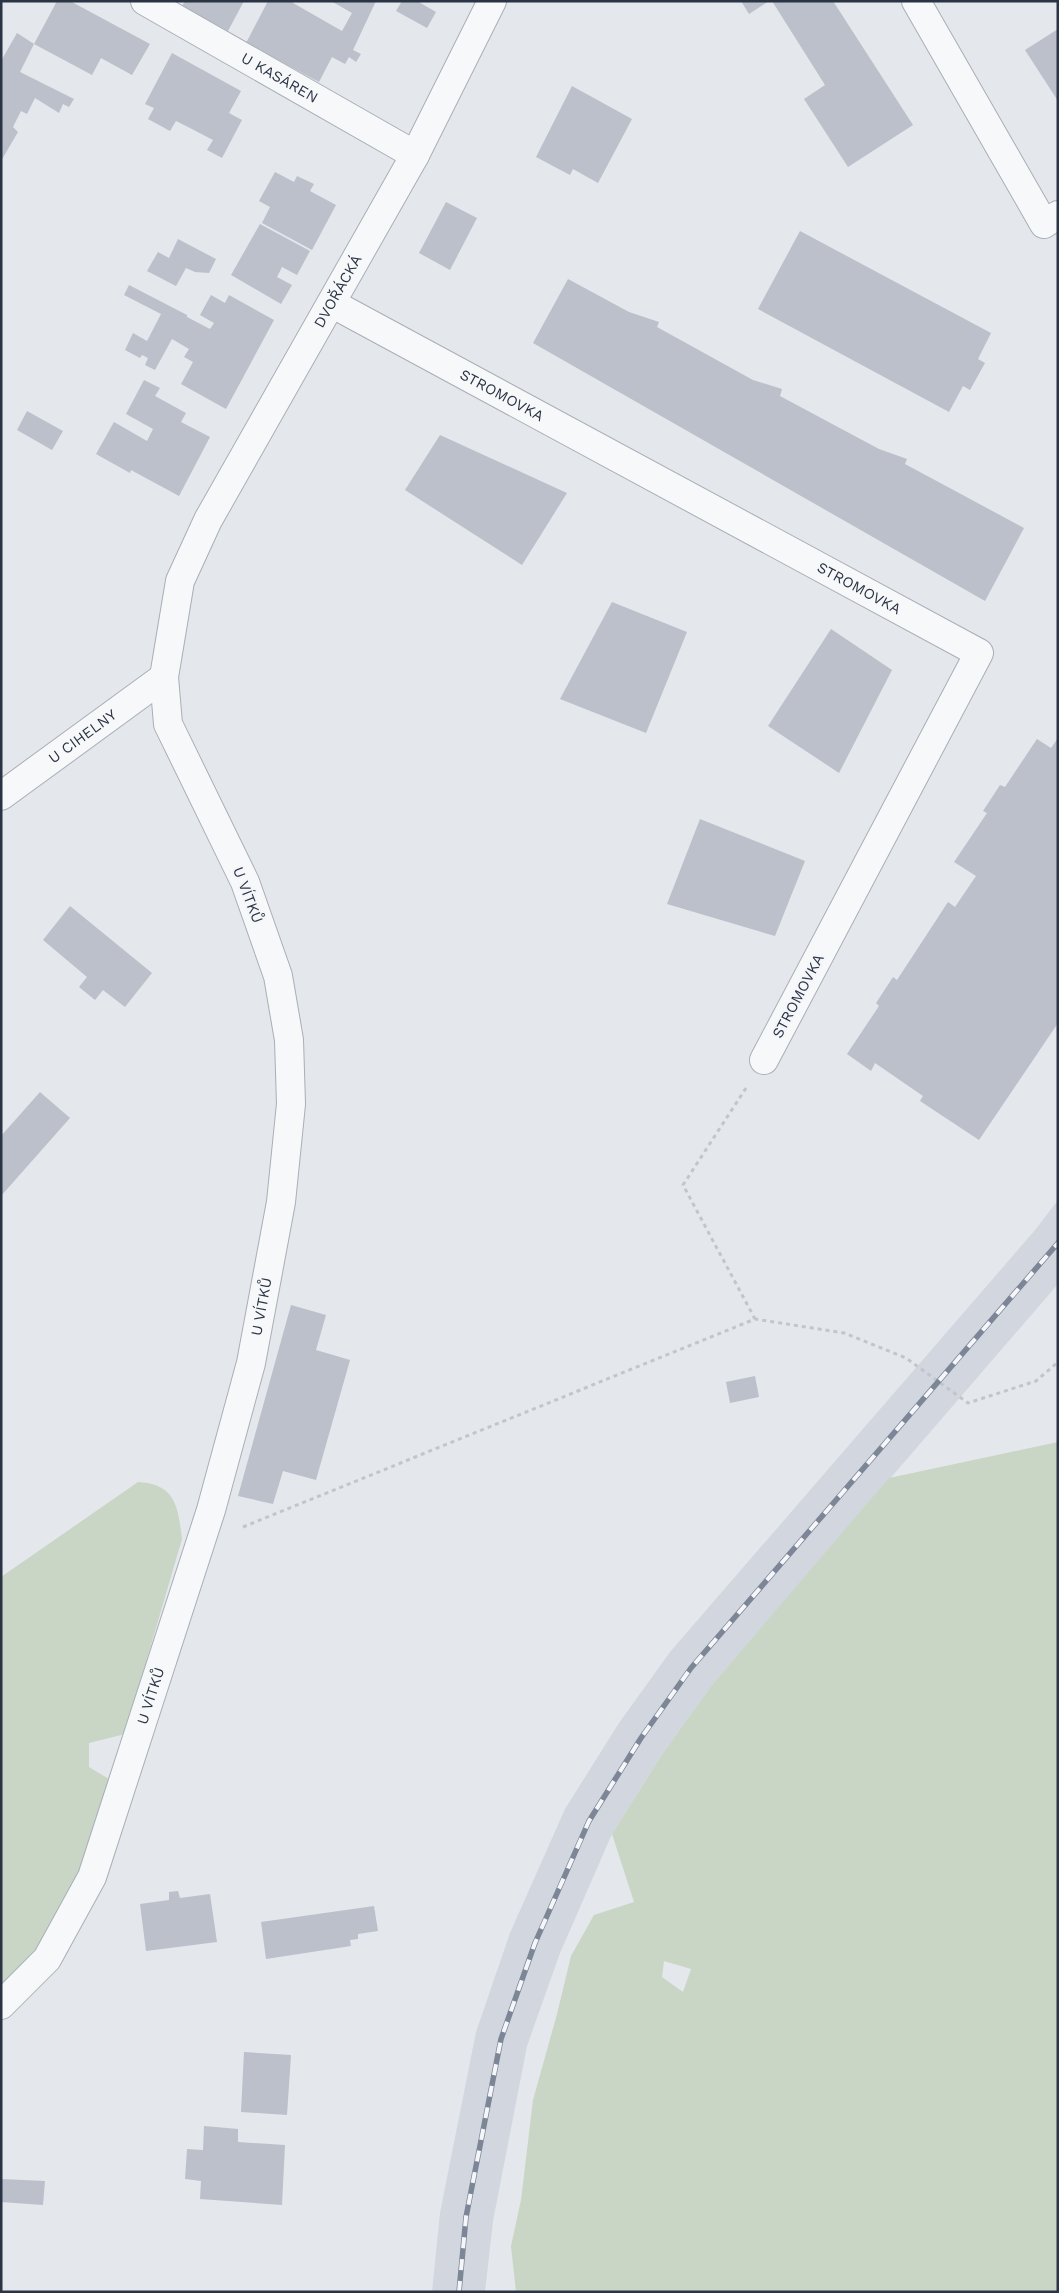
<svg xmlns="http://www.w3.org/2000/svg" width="1059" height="2293" font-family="'Work Sans',sans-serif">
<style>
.built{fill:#d2d6de}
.green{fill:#c9d6c5;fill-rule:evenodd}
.building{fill:#bbc0ca}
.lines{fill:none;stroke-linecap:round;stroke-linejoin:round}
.minor-casing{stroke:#a9aeb7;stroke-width:30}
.path{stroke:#c2c5cb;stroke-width:3;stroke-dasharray:4 4;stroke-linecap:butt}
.minor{stroke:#f7f8fa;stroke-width:28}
.rail-casing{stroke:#7d8696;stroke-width:5.5}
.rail{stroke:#f4f6f9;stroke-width:4;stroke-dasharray:11;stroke-linecap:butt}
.labels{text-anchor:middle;stroke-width:4.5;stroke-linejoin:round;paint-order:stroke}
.street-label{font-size:15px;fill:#2b3445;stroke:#f4f6f9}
</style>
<rect width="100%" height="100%" fill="#e4e7ec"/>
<path class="built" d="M1058,1200V1284L712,1685L663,1753L612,1834L560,1953L527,2046L493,2221L485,2292H432L440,2213L476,2032L510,1933L565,1809L619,1723L670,1652L1036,1229Z"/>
<g class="green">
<path d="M1058,1442V2292H516L511,2246L521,2200L533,2100L557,2014L571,1956L594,1915L634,1902L612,1834L663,1753L712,1685L889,1478ZM664,1961L691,1969L683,1992L662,1977Z"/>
<path d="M138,1482C176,1484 178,1507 182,1539L125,1734L89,1743V1767L109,1779L78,1874L43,1948L1,2000V1577Z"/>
</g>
<g class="building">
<path d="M57,1H70L150,44L132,75L101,58L92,75L34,44Z"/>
<path d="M185,1H244L228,31L182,6Z"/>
<path d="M268,1H294L293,3L342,31L352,13L331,1H376L353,50L361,54L356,62L349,57L345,64L332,57L319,82L246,43Z"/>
<path d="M402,1H417L436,12L427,28L396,11Z"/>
<path d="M741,1H769L749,14Z"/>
<path d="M772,1H833L913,125L848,167L804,99L825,85Z"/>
<path d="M1058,29V101L1025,50Z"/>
<path d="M17,33L34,44L20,72L74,99L69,107L63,104L59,113L35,98L27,114L21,111L13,127L18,132L1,161V61Z"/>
<path d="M172,53L241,91L229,113L242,120L222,158L207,150L213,140L190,128L176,121L170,131L148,119L154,108L145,104Z"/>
<path d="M572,86L632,119L598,183L573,169L570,175L536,157Z"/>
<path d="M275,172L294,182L297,176L314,184L310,191L336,205L312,250L262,223L270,207L259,201Z"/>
<path d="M446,202L477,218L450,270L419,253Z"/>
<path d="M260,224L310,251L297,275L282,267L277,277L292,285L281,304L231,275Z"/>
<path d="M800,231L991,333L978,359L985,363L970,390L963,386L949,412L758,309Z"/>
<path d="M178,239L216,259L209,273L195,272L186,268L176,286L147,271L158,252L169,258Z"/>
<path d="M568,279L629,312L659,322L657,327L753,380L782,389L780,396L879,449L907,459L905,464L1024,528L985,601L533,343Z"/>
<path d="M129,285L187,315V317L210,329L214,323L200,315L211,295L225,303L229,295L274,320L226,409L181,384L193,362L184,357L189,349L172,339L155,370L145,365L148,358L142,355L140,358L125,350L133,333L147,341L161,314L124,295Z"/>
<path d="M144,380L160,388L155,396L186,413L181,422L210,437L179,496L131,470L130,473L96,454L114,422L147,441L153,429L126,414Z"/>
<path d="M27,411L63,431L52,450L17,430Z"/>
<path d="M440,435L567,493L522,565L405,490Z"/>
<path d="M612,602L687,632L646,733L560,699Z"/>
<path d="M831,629L892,670L839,773L768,726Z"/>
<path d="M1058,738V1023L979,1140L920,1101L923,1096L875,1063L871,1071L847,1054L879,1006L876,1003L893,977L897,980L948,902L955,907L976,876L954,862L987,813L983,811L1000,785L1005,787L1037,739L1051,748Z"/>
<path d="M700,819L805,861L775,936L667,904Z"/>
<path d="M70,906L152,973L125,1007L103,990L95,1000L79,987L87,977L43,940Z"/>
<path d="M40,1092L70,1118L1,1196V1136Z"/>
<path d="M291,1305L326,1315L316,1350L350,1360L316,1480L283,1471L273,1504L238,1496Z"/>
<path d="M755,1376L759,1397L730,1403L726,1382Z"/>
<path d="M178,1891L180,1898L210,1894L217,1942L146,1951L140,1904L169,1900V1892Z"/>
<path d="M374,1906L378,1931L358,1934V1939L350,1940L351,1946L266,1959L261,1922Z"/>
<path d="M244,2052L291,2055L287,2115L241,2112Z"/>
<path d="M204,2126L238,2129V2142L285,2145L282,2205L200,2199L201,2181L185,2179L187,2149L203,2150Z"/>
<path d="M1,2179L45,2181L43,2205L1,2202Z"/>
</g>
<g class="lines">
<defs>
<g id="minor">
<path id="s1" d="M145,1L415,155"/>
<path d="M916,1L1044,224L1058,215"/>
<path id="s2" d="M333,304L979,653L764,1060"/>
<path id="s3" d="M1,796L164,677"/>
<path id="s4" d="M1,2005L47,1959L92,1877L211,1510L251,1363L281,1202L291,1104L289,1040L278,976L245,882L168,724L164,677L180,581L208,520L415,155L492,1"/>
</g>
</defs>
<use href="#minor" class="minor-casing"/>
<g class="path">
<path d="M746,1088L683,1185L755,1319"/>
<path d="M243,1527L755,1319L844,1333L906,1358L968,1403L1036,1381L1058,1362"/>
</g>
<use href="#minor" class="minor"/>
<defs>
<path id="rail" d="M459,2292L466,2217L501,2039L535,1943L589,1821L641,1738L691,1668L1058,1243"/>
</defs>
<use href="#rail" class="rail-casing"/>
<use href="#rail" class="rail"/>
</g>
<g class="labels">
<g class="street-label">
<text dy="5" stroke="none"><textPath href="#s1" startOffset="155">U KASÁREN</textPath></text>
<text dy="5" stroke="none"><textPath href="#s4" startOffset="1838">DVOŘÁCKÁ</textPath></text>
<text dy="5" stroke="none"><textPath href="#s2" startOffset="192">STROMOVKA</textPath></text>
<text dy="5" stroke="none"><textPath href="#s2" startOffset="598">STROMOVKA</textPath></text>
<text dy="5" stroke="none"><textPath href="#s3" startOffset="101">U CIHELNY</textPath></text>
<text transform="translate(248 895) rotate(69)" y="5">U VÍTKŮ</text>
<text transform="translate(798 996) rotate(-62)" y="5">STROMOVKA</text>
<text dy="5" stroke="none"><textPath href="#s4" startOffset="754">U VÍTKŮ</textPath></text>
<text dy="5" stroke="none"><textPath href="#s4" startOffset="349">U VÍTKŮ</textPath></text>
</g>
</g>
<rect width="1059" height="2293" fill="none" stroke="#2b3445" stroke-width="5"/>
</svg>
